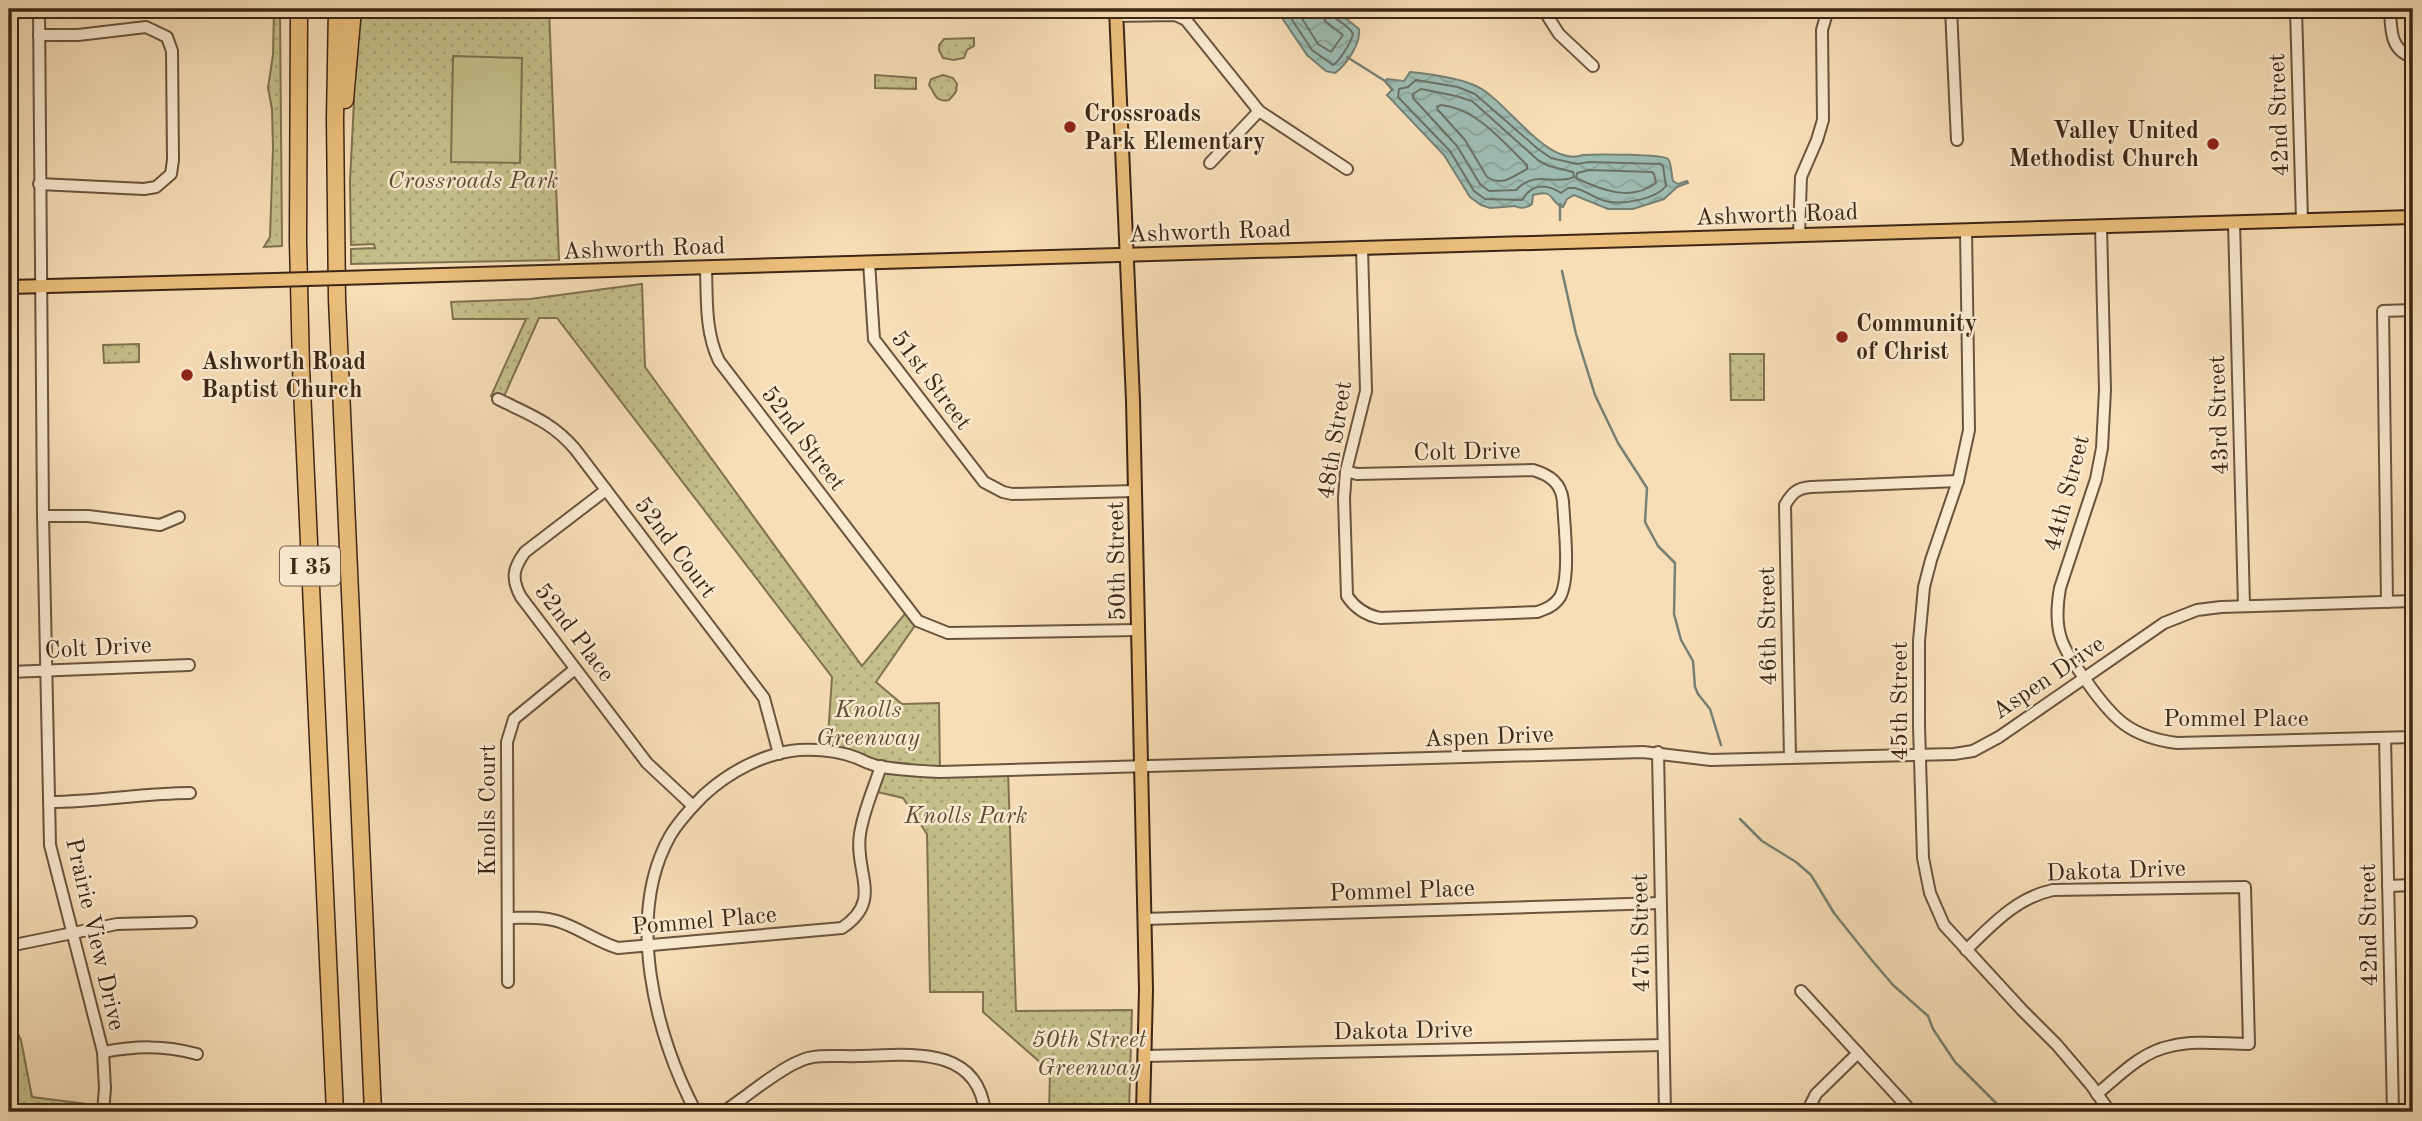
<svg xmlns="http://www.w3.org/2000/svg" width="2422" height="1121" font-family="'Old Standard TT',serif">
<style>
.green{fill:url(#green-dots);stroke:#807250;stroke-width:2}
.pitch{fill:#c4bf8a;stroke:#807250;stroke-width:2}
.water{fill:url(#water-waves);stroke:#768073;stroke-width:2}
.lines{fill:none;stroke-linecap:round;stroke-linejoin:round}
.shore{stroke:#6c7164;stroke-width:2}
.stream{stroke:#768073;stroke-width:2.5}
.minor-casing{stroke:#6b543e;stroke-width:14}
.major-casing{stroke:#3c2615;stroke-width:16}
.highway-casing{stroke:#3c2615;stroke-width:19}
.minor{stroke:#faead0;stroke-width:10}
.major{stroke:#ecbf7c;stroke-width:12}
.highway{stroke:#ecbf7c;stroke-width:16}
.major-bridge-casing{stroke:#3c2615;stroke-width:16;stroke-linecap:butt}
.major-bridge{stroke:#ecbf7c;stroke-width:12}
.poi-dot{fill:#8f2418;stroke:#faead0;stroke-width:2.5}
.labels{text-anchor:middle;stroke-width:5;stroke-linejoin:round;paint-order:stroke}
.shield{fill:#faead0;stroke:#75614d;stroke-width:2}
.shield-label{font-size:23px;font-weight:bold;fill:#3c2615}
.poi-label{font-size:24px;font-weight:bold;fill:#3c2615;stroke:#faead0;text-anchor:start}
.street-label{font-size:24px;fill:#3c2615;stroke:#faead0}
.park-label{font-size:24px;font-style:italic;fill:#5e4c32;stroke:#faead0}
</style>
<defs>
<pattern id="green-dots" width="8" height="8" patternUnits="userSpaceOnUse" patternTransform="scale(1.75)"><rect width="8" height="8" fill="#c4bf8a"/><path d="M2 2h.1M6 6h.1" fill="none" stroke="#a9a476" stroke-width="1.8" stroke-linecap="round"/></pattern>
<pattern id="water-waves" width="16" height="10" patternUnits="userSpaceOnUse" patternTransform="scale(1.75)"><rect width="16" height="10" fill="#9dbcb2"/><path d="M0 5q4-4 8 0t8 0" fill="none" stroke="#88a198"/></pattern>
</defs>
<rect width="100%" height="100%" fill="#f8deb7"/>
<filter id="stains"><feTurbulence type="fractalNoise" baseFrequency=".00286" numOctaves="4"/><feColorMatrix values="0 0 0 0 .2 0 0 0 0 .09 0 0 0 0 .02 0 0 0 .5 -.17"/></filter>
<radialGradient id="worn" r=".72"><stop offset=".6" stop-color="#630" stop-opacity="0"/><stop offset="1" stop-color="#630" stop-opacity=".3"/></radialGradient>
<g class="green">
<path d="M274,9H280L282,246L264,247L270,237L273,148L272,109L268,88L273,55Z"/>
<path d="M357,9H549L559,260L351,264V249L375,248L374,244L351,245L350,181L354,101H350Z"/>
<path d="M974,38V46L967,50L964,58L954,60L943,58L939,50V45L944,39Z"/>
<path d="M875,75L916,78V89L875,88Z"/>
<path d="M943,75L953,78L957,84L956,92L949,100C935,103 935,93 929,85L931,79Z"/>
<path d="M642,284L645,367L862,666L908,610L918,621L876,682L902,704L939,703L940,772L1008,770L1016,1011L1132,1010L1129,1112H1049L1050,1071L983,1012V992H930L927,834L903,798L873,791L880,766L827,751L832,677L557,318H539L502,401L491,396L526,319H453L451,302L530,299Z"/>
<path d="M139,344V362L104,363L103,345Z"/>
<path d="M1730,354H1764V400H1731Z"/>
<path d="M9,1015L21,1040L32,1097L104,1106L103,1112H9Z"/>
</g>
<path class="pitch" d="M453,56L522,58L520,163L451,162Z"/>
<g class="water">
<path d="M1276,9H1334L1359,29C1361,43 1347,64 1335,73L1326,71L1307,55Z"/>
<path d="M1410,72C1430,74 1461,78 1478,87C1508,102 1547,168 1583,155C1594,154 1663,154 1668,159C1672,164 1671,175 1673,181L1678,184L1687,181L1688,183L1677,187L1664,199L1633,209H1608L1574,195L1567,199L1563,207L1560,206C1549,199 1554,189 1533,195L1532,204C1528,208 1520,209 1515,206L1490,208L1481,205L1470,197L1444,155L1387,95L1392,90L1385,81L1387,79L1404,81Z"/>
</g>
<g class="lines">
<g class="shore">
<path d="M1285,9L1312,50L1333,65C1340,61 1351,42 1353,34C1348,23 1332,21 1331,9"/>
<path d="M1296,9L1318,44L1331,52L1343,35L1325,21L1322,9"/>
<path d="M1416,80L1458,87L1475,94L1538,149L1551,158L1577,164L1589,162L1660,164L1663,166L1666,186C1656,199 1626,204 1610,202C1598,201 1587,191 1575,188H1568L1561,193C1545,182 1531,185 1522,200L1485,199L1474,191L1450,151L1398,97L1399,89L1408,87Z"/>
<path d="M1421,89L1456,96L1472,101L1539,161L1549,166L1573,172L1574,177C1553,186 1536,169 1516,190L1489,191L1480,184L1457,146L1413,98V94Z"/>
<path d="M1441,105C1476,108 1502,141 1527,165V169C1513,176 1503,187 1487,177L1465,140L1438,110L1437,107Z"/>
<path d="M1589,170L1652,172L1654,174L1656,183C1631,202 1601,190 1576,178L1577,173Z"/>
</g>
<g class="stream">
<path d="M1347,57L1385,81L1393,90"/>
<path d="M1560,204V220"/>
<path d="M1562,271L1576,334L1595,395L1618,443L1647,488L1645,522L1658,546L1675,563L1674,614L1681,640L1693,661L1695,687L1698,694L1710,709L1721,745"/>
<path d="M1740,819L1762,841L1796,862L1811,875L1834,913L1870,958L1893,985L1928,1016L1933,1029L1955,1062L2005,1112"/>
</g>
<defs>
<g id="minor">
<path d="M39,9L43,516L50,845L103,1052L105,1088L103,1112"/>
<path d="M1543,9L1559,34L1593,66"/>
<path d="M1951,9L1957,140"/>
<path d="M2296,9L2302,220"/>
<path d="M2390,9C2391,29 2390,51 2413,57"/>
<path d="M1116,16L1175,15L1186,20L1259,111L1347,169"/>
<path d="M39,35H78L146,27L167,37L172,51L173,160L171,174L156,187L144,189L39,184"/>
<path d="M1210,163L1259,111"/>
<path d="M2234,222L2244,606"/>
<path d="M2101,226L2105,390L2102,448L2096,479L2060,588C2052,633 2062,647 2087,682C2113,719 2130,737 2177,743L2413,737"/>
<path d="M1966,230L1969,430L1958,481L1931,560L1924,587L1919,641V726L1923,858L1930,893L1944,925L2022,1010L2057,1045L2091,1085L2110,1112"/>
<path d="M1799,235L1801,177L1817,140L1823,120L1822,30L1828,9"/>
<path d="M869,262L874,339L984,482L1003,492L1012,494L1135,491"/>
<path d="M706,267C707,299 705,332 719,361L918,621L948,633L1138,630"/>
<path d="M498,399C528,414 552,422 575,449L764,698L779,754"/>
<path d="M1346,471L1357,474L1533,470C1550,475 1561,483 1563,501C1564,525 1571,576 1560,597C1554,606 1546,609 1537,612L1380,618C1365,615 1355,608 1347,596L1344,498L1346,471L1366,391L1362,248"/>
<path d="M606,490L525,552C513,568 511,579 521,597L647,763L693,806"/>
<path d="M43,516H88L160,525L179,517"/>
<path d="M2387,602L2383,311L2413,310"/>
<path d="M9,672L189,665"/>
<path d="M2385,738L2393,1112"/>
<path d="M1658,752L1665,1112"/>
<path d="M1790,758L1785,505C1792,493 1797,488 1811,487L1958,481"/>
<path d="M50,802C97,802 143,793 190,793"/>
<path d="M2388,886L2413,885"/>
<path d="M508,918C524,918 541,916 557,921C578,927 597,942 618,948L842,928C884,900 854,873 860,834C863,812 874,788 881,766"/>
<path d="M1144,919L1660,903"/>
<path d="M9,946L117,924L191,922"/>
<path d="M1966,950C1993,924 2016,898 2053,890L2245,887L2249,1044C2224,1044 2195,1040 2171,1046C2141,1052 2120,1075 2097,1094"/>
<path d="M508,982L507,742L514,719L575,669"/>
<path d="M1801,991L1912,1112"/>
<path d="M103,1052C136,1046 164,1045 197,1054"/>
<path d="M1145,1056L1663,1045"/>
<path d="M696,1112C655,1036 625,916 670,836C679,821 692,807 704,795C729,772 764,753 799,750C818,749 839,751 857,758C863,761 870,764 877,766C898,770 919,771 940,772L1643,752L1711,760L1954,754L1973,751L1999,737L2164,623L2197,610L2221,607L2413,601"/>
<path d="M723,1112C745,1098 777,1070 800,1061C816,1053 841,1057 859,1056C908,1055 977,1044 985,1112"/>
<path d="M1807,1112L1816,1094L1858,1053"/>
</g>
<g id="major">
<path d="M1116,9L1133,400L1146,990L1143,1112"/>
<path d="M374,277L2413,217"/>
<path d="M9,287L275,280"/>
</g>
<g id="highway">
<path d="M299,9L298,241L301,367L335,1112"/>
<path d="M337,9L335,119L337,299L373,1112"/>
<path d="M345,100L353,9"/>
</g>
</defs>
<use href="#minor" class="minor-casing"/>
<use href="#major" class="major-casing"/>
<use href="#highway" class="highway-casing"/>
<use href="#minor" class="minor"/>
<use href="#major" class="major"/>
<use href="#highway" class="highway"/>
<defs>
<path id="major-bridge" d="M275,280L374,277"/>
</defs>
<use href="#major-bridge" class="major-bridge-casing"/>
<use href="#major-bridge" class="major-bridge"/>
</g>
<g class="poi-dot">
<circle cx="1070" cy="127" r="7"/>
<circle cx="2213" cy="144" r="7"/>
<circle cx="1842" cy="337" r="7"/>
<circle cx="187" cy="375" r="7"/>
</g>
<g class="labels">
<rect class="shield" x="280" y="546.5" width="60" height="39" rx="5"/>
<g class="shield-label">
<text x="310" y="574">I 35</text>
</g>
<g class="poi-label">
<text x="1084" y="121">Crossroads<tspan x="1084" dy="28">Park Elementary</tspan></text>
<text x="2199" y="138" text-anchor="end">Valley United<tspan x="2199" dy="28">Methodist Church</tspan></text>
<text x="1856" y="331">Community<tspan x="1856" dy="28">of Christ</tspan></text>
<text x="201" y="369">Ashworth Road<tspan x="201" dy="28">Baptist Church</tspan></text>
</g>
<g class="street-label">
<text transform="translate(2278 115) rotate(-92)" y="8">42nd Street</text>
<text transform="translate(1777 214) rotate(-2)" y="8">Ashworth Road</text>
<text transform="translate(1210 231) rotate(-2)" y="8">Ashworth Road</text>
<text transform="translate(644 248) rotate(-2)" y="8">Ashworth Road</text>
<text transform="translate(932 380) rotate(53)" y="8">51st Street</text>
<text transform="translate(2218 415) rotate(-92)" y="8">43rd Street</text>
<text transform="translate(804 438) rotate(53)" y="8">52nd Street</text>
<text transform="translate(1334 440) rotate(-81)" y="8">48th Street</text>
<text transform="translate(1467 451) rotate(-1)" y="8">Colt Drive</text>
<text transform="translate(2066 493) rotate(-75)" y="8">44th Street</text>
<text transform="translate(676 547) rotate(53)" y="8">52nd Court</text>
<text transform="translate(1116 561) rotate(-91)" y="8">50th Street</text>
<text transform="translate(1767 626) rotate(-91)" y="8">46th Street</text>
<text transform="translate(575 632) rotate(53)" y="8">52nd Place</text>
<text transform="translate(98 647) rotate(-3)" y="8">Colt Drive</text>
<text transform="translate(2048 677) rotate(-34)" y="8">Aspen Drive</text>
<text transform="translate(1899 701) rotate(-90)" y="8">45th Street</text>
<text x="2236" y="726">Pommel Place</text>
<text transform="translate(1489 736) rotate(-2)" y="8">Aspen Drive</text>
<text transform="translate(487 810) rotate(-90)" y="8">Knolls Court</text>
<text transform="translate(2116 870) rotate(-2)" y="8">Dakota Drive</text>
<text transform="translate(1402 890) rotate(-2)" y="8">Pommel Place</text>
<text transform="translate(704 920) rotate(-5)" y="8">Pommel Place</text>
<text transform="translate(2368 925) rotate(-91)" y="8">42nd Street</text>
<text transform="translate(1640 933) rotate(-91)" y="8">47th Street</text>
<text transform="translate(96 934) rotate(77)" y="8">Prairie View Drive</text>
<text transform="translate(1403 1030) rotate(-1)" y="8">Dakota Drive</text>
</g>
<g class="park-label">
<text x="473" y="188">Crossroads Park</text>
<text x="868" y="717">Knolls<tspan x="868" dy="28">Greenway</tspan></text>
<text x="966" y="823">Knolls Park</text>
<text x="1089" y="1047">50th Street<tspan x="1089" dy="28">Greenway</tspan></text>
</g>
</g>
<rect width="2422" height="1121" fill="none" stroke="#f8deb7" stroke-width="35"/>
<rect x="10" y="10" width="2401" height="1100" fill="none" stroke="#3c2615" stroke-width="3.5"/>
<rect x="18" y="18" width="2387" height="1086" fill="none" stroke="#3c2615" stroke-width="2"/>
<rect width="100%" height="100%" filter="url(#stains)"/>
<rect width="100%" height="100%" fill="url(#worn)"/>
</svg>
